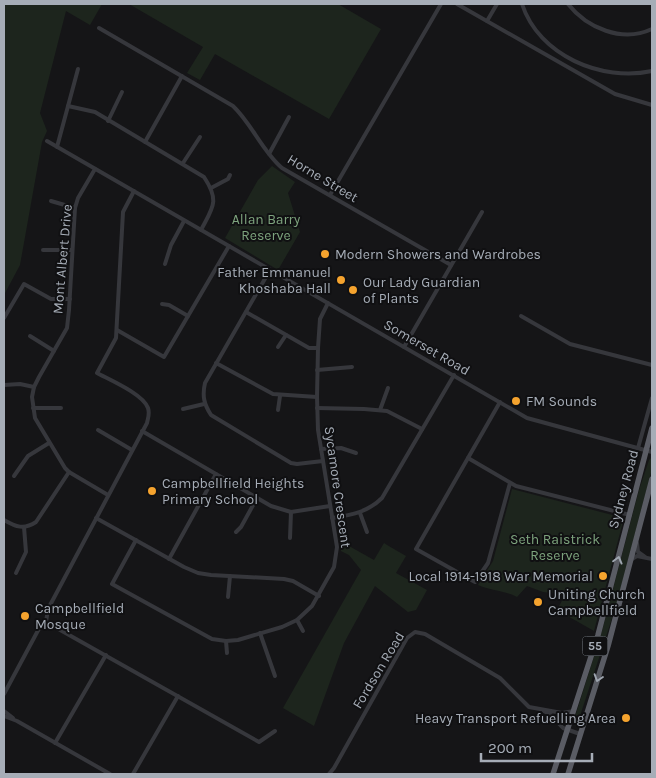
<svg xmlns="http://www.w3.org/2000/svg" width="656" height="778" font-family="Karla,sans-serif">
<style>
.green{fill:#1d251d}
.lines{fill:none;stroke-linecap:round;stroke-linejoin:round}
.minor{stroke:#36373c;stroke-width:4}
.trunk{stroke:#5a5c64;stroke-width:5.5}
.oneway{stroke:#9ea5af}
.poi-dot{fill:#f5a32e;stroke:#101012;stroke-width:2}
.labels{text-anchor:middle;stroke-width:4;stroke-linejoin:round;paint-order:stroke}
.shield{fill:#101012;stroke:#797e86;stroke-width:1}
.shield-label{font-size:12px;font-weight:bold;fill:#a6adb7}
.street-label{font-size:14px;fill:#a6adb7;stroke:#101012}
.park-label{font-size:14px;fill:#7da37d;stroke:#101012}
.poi-label{font-size:14px;fill:#a6adb7;stroke:#101012;text-anchor:start}
</style>
<rect width="100%" height="100%" fill="#151517"/>
<g class="green">
<path d="M4,4H102L90,25L66,11L40,113L47,131L42,142L20,265L4,295Z"/>
<path d="M129,4H338L381,29L329,119L215,54L200,80L187,73L203,47Z"/>
<path d="M272,166L295,182L288,193L300,232L278,270L225,238L258,180Z"/>
<path d="M652,457V469L616,606L579,719L575,727L574,720L602,631L639,490L649,460Z"/>
<path d="M512,489L624,518L594,631L557,610L565,595L543,592L527,586L517,597C503,590 492,591 478,585L493,561Z"/>
<path d="M340,541L374,560L384,543L387,545L406,556L396,573L427,590L416,610L408,612L375,586L344,643L314,726L283,708L361,570L349,555L341,551Z"/>
</g>
<g class="lines">
<g class="minor">
<path d="M457,4L615,94L652,105"/>
<path d="M522,4C539,56 602,82 652,71"/>
<path d="M568,4C587,28 622,43 652,29"/>
<path d="M487,21L497,4"/>
<path d="M99,28L233,106C252,124 262,151 282,168L451,265"/>
<path d="M68,106L95,112L204,177C220,201 213,207 201,230"/>
<path d="M108,121L122,92"/>
<path d="M47,141L527,418L652,452"/>
<path d="M145,142L182,76"/>
<path d="M57,147L78,69"/>
<path d="M269,154L289,117"/>
<path d="M183,163L200,137"/>
<path d="M95,169L78,198L75,208L69,310L67,328L39,377L34,387L32,397L35,418L65,468L69,472L108,495"/>
<path d="M211,188L228,179L230,175"/>
<path d="M330,195L441,4"/>
<path d="M51,201L75,208"/>
<path d="M43,250H72"/>
<path d="M165,264L171,245L184,221"/>
<path d="M270,270L205,383C202,396 204,404 211,415L291,463L297,464L323,461"/>
<path d="M162,304L169,305L188,316"/>
<path d="M246,312L309,348H318"/>
<path d="M521,316L570,344L652,365"/>
<path d="M4,318L24,284L51,299H70"/>
<path d="M117,330L164,357L229,246"/>
<path d="M30,336L54,351"/>
<path d="M278,347L286,335"/>
<path d="M404,347L482,212"/>
<path d="M216,363L273,394L317,397"/>
<path d="M317,370L352,367"/>
<path d="M4,385L20,384L34,387"/>
<path d="M500,402L416,549L475,582L488,563L510,483"/>
<path d="M33,408H61"/>
<path d="M317,408L364,409L387,411L422,429"/>
<path d="M183,409L204,404"/>
<path d="M278,410L280,396"/>
<path d="M380,410L388,388"/>
<path d="M98,430L132,450"/>
<path d="M142,431L271,506L291,512L330,506"/>
<path d="M638,448L652,398"/>
<path d="M321,449L341,448L356,453"/>
<path d="M468,458L516,486L630,515"/>
<path d="M14,476L28,456L49,443"/>
<path d="M360,513L367,532"/>
<path d="M96,518L184,567L198,573L211,575L284,579L293,581L319,596"/>
<path d="M332,518C352,515 368,512 382,498L454,375"/>
<path d="M4,520C16,527 24,530 36,522L69,472"/>
<path d="M236,532L241,527L257,498"/>
<path d="M290,538L291,512"/>
<path d="M136,540L112,584L212,639L226,641L238,640L282,627L297,620L312,606L334,567L337,547L318,430L317,397L318,348L320,319L328,303"/>
<path d="M637,543L638,552L645,557"/>
<path d="M169,559L216,474"/>
<path d="M632,559L637,556L652,559"/>
<path d="M16,573L26,552L24,527"/>
<path d="M228,597L230,576"/>
<path d="M297,620L303,631"/>
<path d="M46,622L259,742L275,731"/>
<path d="M260,633L275,676"/>
<path d="M226,641L227,653"/>
<path d="M4,694L42,623L46,622L48,609L147,423C148,418 150,414 148,408C143,394 110,380 97,373L116,338L123,212L134,191"/>
<path d="M4,711L13,718"/>
<path d="M544,711L551,715L563,728L580,734"/>
<path d="M4,716L17,721L110,774"/>
<path d="M55,743L106,655"/>
<path d="M133,774L178,696"/>
<path d="M329,774L334,768L407,638L415,632L425,634L500,678L529,707L562,713L574,711"/>
</g>
<g class="trunk">
<path d="M553,774L598,635L652,428"/>
<path d="M568,774L608,646L652,479"/>
</g>
</g>
<defs><path id="oneway-chevron" d="M-2-3.5L2.5 0L-2 3.5" fill="none" stroke-width="1.6" stroke-linecap="round" stroke-linejoin="round" transform="scale(1.25)"/></defs>
<g class="oneway">
<use href="#oneway-chevron" transform="translate(618 560) rotate(-75)"/>
<use href="#oneway-chevron" transform="translate(598 678) rotate(108)"/>
</g>
<g class="poi-dot">
<circle cx="325" cy="254" r="5"/>
<circle cx="341" cy="280" r="5"/>
<circle cx="353" cy="290" r="5"/>
<circle cx="516" cy="401" r="5"/>
<circle cx="152" cy="491" r="5"/>
<circle cx="603" cy="576" r="5"/>
<circle cx="538" cy="602" r="5"/>
<circle cx="25" cy="616" r="5"/>
<circle cx="626" cy="718" r="5"/>
</g>
<g class="labels">
<rect class="shield" x="582.5" y="636.5" width="25" height="19" rx="4"/>
<g class="shield-label">
<text x="595" y="650">55</text>
</g>
<g class="street-label">
<text transform="translate(323 178) rotate(31)" y="5">Horne Street</text>
<text transform="translate(62 259) rotate(-85)" y="5">Mont Albert Drive</text>
<text transform="translate(427 347) rotate(30)" y="5">Somerset Road</text>
<text transform="translate(338 487) rotate(82)" y="5">Sycamore Crescent</text>
<text transform="translate(623 489) rotate(-75)" y="5">Sydney Road</text>
<text transform="translate(378 670) rotate(-59)" y="5">Fordson Road</text>
</g>
<g class="park-label">
<text x="266" y="224">Allan Barry<tspan x="266" dy="16">Reserve</tspan></text>
<text x="555" y="544">Seth Raistrick<tspan x="555" dy="16">Reserve</tspan></text>
</g>
<g class="poi-label">
<text x="335" y="259">Modern Showers and Wardrobes</text>
<text x="331" y="277" text-anchor="end">Father Emmanuel<tspan x="331" dy="16">Khoshaba Hall</tspan></text>
<text x="363" y="287">Our Lady Guardian<tspan x="363" dy="16">of Plants</tspan></text>
<text x="526" y="406">FM Sounds</text>
<text x="162" y="488">Campbellfield Heights<tspan x="162" dy="16">Primary School</tspan></text>
<text x="593" y="581" text-anchor="end">Local 1914-1918 War Memorial</text>
<text x="548" y="599">Uniting Church<tspan x="548" dy="16">Campbellfield</tspan></text>
<text x="35" y="613">Campbellfield<tspan x="35" dy="16">Mosque</tspan></text>
<text x="616" y="723" text-anchor="end">Heavy Transport Refuelling Area</text>
</g>
</g>
<rect width="656" height="778" fill="none" stroke="#a6adb7" stroke-width="10"/>
<path d="M481 753v8h111v-8" fill="none" stroke="#a6adb7" stroke-width="2.5"/>
<text x="488" y="753" font-size="15" fill="#a6adb7" stroke="#101012" stroke-width="4" paint-order="stroke">200 m</text>
</svg>
